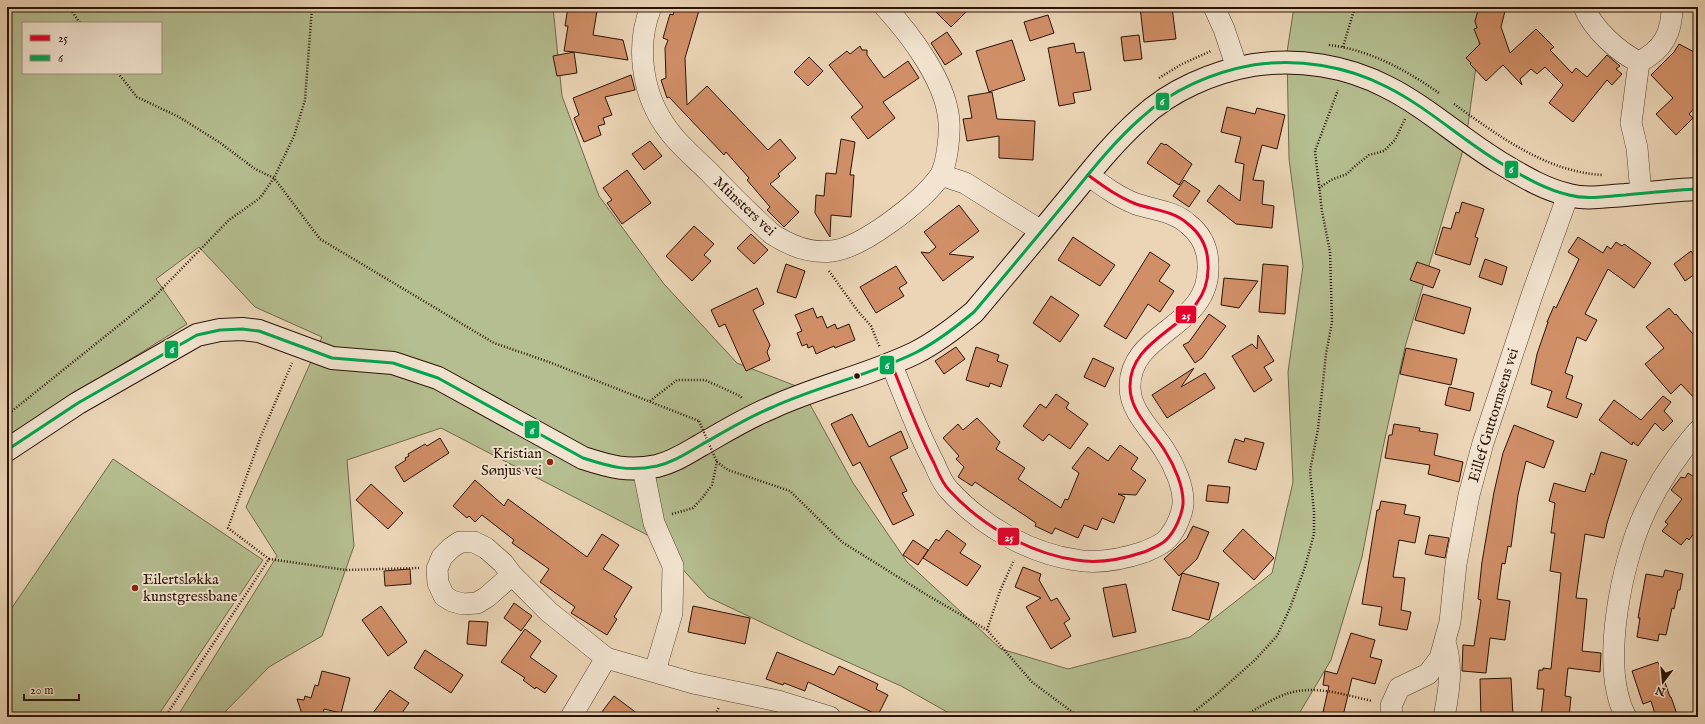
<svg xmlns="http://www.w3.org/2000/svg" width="1705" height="724" font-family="'IM FELL English',serif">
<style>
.green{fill:#b5be90;stroke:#70684a;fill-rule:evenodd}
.building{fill:#d18f68;stroke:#2a1305}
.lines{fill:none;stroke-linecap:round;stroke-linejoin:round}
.street-casing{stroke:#5a4431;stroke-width:22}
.secondary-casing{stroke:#2a1305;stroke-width:24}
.path{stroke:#2a1305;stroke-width:2.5;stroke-dasharray:1 2;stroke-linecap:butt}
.street{stroke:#f2e4d0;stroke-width:21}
.secondary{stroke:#f2e4d0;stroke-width:22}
.path-bridge{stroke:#2a1305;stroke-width:2.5;stroke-dasharray:1 2;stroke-linecap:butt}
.bus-1-casing{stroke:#f2e4d0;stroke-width:6}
.bus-2-casing{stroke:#f2e4d0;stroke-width:6}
.bus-1{stroke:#e4002b;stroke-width:3}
.bus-2{stroke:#00a651;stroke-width:3}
.bus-dot{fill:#2a1305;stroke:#f2e4d0;stroke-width:1.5}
.poi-dot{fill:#8f2418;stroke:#f2e4d0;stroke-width:1.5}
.labels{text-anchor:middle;stroke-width:4;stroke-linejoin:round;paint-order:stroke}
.street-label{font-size:15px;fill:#2a1305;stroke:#f2e4d0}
.poi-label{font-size:15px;fill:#2a1305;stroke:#f2e4d0;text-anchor:end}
.line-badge{stroke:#f2e4d0;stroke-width:1.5}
.badge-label{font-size:11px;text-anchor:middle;font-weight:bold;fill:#fff}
</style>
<rect width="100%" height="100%" fill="#ebd5b6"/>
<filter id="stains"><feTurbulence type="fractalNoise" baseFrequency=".005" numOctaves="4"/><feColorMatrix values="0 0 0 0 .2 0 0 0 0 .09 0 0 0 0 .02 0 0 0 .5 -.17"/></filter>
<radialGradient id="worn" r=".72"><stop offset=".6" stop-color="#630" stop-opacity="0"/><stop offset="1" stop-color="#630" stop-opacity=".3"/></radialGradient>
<g class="green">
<path d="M7,7H553L562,96L599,196L664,284L737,363L801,388L853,483L907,562L1001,649L1068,669L1190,637L1272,573L1293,482L1288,372L1303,266L1289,159L1287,52L1294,7H1484L1466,140L1405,347L1382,452L1362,557L1331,660L1297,717H956L901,686L803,642L708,597L655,539L441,428L347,460L354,546L322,636L269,667L220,717H177L277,556L246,507L322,337L255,307L199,247L156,279L187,324L7,436ZM23,23H161V73H23Z"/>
<path d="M113,459L263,560L157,717H7V615Z"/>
</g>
<g class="building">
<path d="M568,7H595L594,10L597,11L593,35L623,40L628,60L574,52L577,73L557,76L553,56L574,52L564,51L568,26H565Z"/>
<path d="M675,7H700L685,58L687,105L707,86L768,150L780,139L796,158L778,174L780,176L770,184L799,212L784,227L767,210L770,207L747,180L749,178L726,152L724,155L669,97L667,98L661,80L666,78L665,48L668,40L663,38L670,14L673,15Z"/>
<path d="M931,7H971L951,27Z"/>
<path d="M1140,7H1172L1176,39L1144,42Z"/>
<path d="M1479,7H1506L1501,27L1510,53L1536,29L1554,47L1550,50L1572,73L1576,68L1587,77L1607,55L1620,66L1616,69L1622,74L1612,85L1607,80L1573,122L1549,103L1563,85L1545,67L1537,74L1531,69L1520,79L1522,85L1503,65L1486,81L1470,64L1471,63L1466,58L1480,44L1474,29L1477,28L1475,21Z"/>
<path d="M1048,15L1054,33L1030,41L1024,22Z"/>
<path d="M947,32L962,54L945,65L931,43Z"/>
<path d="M1139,35L1142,59L1124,61L1121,37Z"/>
<path d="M1012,40L1025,80L989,92L976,51Z"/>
<path d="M1074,43L1076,53L1084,52L1091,90L1073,93L1075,103L1059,106L1048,48Z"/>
<path d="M1679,44L1698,54V104L1689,114L1693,118L1676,135L1656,114L1673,98L1651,75L1674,52Z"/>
<path d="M860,46L862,50H867V55L884,78L908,61L919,78L883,102L895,118L868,139L851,117L863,107L829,65L847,51L850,54Z"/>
<path d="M809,57L823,71L808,86L794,72Z"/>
<path d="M631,75L635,90L605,97L612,115L603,118L605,124L598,126L601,135L584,142L574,118L579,115L573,98Z"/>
<path d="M992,92L997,119L1035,121L1033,160L999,158V136L967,141L963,119L972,118L968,96Z"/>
<path d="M1227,107L1255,114L1257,108L1285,115L1277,149L1262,145L1253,180L1264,181L1262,204L1274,206L1272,228L1236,224L1207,201L1219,185L1240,201L1244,164L1235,162L1241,137L1221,132Z"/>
<path d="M841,139L855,142L850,175H854L851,217L831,215L830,237L815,213L816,195L824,196L826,173L836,174Z"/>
<path d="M650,141L662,156L644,170L632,154Z"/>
<path d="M1161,143L1165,145L1166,144L1192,164L1179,185L1147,163Z"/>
<path d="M627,170L651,203L622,224L607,203L612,200L603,188Z"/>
<path d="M1184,180L1200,191L1189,207L1173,196Z"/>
<path d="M1462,202L1484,209L1475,237L1478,238L1470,265L1435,254L1443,227L1451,229L1456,212L1459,213Z"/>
<path d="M959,205L979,231L949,254L974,257L943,281L921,252L929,253L936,247L924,232Z"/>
<path d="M694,226L714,244L704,255L711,261L692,281L666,256Z"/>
<path d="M751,234L768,250L754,264L737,248Z"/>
<path d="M1073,237L1115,265L1100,286L1058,260Z"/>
<path d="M1578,237L1603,253L1607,246L1611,249L1616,242L1622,246L1624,244L1651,263L1634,288L1608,269L1585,314L1597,320L1586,341L1577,337L1565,373L1573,376L1566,398L1582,404L1577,418L1547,407L1552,391L1531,384L1537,354L1548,322H1547L1554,306L1556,308L1579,259L1568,252Z"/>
<path d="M1691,251L1698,261V272L1685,281L1674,264Z"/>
<path d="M1150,252L1170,265L1159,281L1174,291L1160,312L1148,304L1126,339L1104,326Z"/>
<path d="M1485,259L1507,267L1502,285L1479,277Z"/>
<path d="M1417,262L1440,270L1433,288L1410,280Z"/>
<path d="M786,264L805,271L796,298L777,292Z"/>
<path d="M1263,264L1288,266L1285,314L1259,312Z"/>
<path d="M896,266L907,283L899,288L904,296L876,313L860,287Z"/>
<path d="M1224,278L1258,281L1239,308L1221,305Z"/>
<path d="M757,288L764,304L753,310L770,345L767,352L770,360L746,371L725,324L719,327L711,310Z"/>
<path d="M1423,294L1471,308L1464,334L1415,320Z"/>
<path d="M1051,296L1079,315L1060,342L1033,323Z"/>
<path d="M813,308L817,318L822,316L827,328L835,324L837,329L849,324L855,340L835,348L834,346L816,354L813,346L808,348L807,344L802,346L797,333L802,331L795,315Z"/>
<path d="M1669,308L1675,315L1676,314L1698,340V402L1681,384L1671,394L1645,364L1664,348L1646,327Z"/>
<path d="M1209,314L1226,326L1202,358L1195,363L1183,345L1189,342Z"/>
<path d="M1258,335L1274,361L1264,367L1272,380L1254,392L1232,356L1252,344L1257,349Z"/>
<path d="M956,347L965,359L944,374L935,361Z"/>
<path d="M976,347L999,355L997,361L1008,365L1001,387L990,383L989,387L966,380Z"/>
<path d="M1406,348L1457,359L1451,385L1400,374Z"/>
<path d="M1093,358L1114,368L1105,387L1084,377Z"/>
<path d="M1194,368L1181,387L1205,373L1215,388L1167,418L1152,395Z"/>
<path d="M1449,387L1474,393L1470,411L1445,405Z"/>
<path d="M1056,394L1069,403L1066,408L1088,424L1070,449L1049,434L1043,441L1023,426L1040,404L1046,408Z"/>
<path d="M1663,396L1671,402L1664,411L1673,421L1663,431L1655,423L1638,446L1633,442L1632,445L1599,420L1614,400L1641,420Z"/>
<path d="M852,414L869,447L901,431L908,448L890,457L907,491L902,493L914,515L893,525L860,462L853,466L831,424Z"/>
<path d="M977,418L1000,442L996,449L1025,468L1018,479L1061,508L1065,499L1068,500L1079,473L1072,468L1088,447L1108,461L1120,445L1138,458L1131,469L1146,480L1136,495L1118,494L1125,497L1114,523L1102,518L1097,530L1084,525L1078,538L1055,528L1052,534L1035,526L1036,523L975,482L972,486L958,477L964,467L956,459L959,456L943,438L958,424L963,430Z"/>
<path d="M1394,424L1420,428L1419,431L1438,434L1434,455L1463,462L1459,482L1428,474L1430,465L1385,458L1389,435H1392Z"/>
<path d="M1514,425L1554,441L1544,468L1526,461L1518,495L1511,547L1508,546L1505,564L1502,563L1497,599L1510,601L1505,640L1490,638L1486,673L1462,671L1463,645L1474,646L1481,600L1478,599L1482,562L1494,492L1503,453Z"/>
<path d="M440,438L449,453L404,482L395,467L406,460L405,458L409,456L408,454L425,444L427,446Z"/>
<path d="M1245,438L1264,443L1256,470L1228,462L1235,439L1244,442Z"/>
<path d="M1601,452L1627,460L1607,523L1604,538L1585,534L1576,598L1587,599L1582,651L1601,653L1600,672L1568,668L1565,696L1571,697L1569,717H1541L1544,689H1537L1539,670H1543V668L1551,669L1561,573L1550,571L1555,533H1551L1555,503L1549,501L1554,483L1585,492L1591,473L1594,475Z"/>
<path d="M1688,473L1697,479L1698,478V528L1689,540L1687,538L1681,545L1662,531L1668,524L1665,522L1682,499L1671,490L1681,477L1685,478Z"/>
<path d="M475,480L504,506L508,499L587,557L602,534L619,545L603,569L632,587L614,617L617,619L607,635L571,613L575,607L540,582L549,569L512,543L514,540L482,515L475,522L469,516L467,518L453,506Z"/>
<path d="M371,484L403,513L388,529L356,500Z"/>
<path d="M1208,485L1230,487L1228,503L1206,501Z"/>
<path d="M1381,501L1406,505L1404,514L1420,517L1415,543L1399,540L1393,577L1405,578L1401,610L1411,612L1407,630L1379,625L1382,607L1362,604L1377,510H1379Z"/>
<path d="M1193,526L1209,532L1197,559L1179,576L1164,559L1187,538Z"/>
<path d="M1243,529L1274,558L1254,580L1223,551Z"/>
<path d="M947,530L966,544L960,553L981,566L967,586L923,558L936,539L939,541Z"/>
<path d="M1429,535L1449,538L1445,558L1425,554Z"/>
<path d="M913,540L928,550L918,565L903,555Z"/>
<path d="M1023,567L1041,574L1039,580L1051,601L1057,598L1070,619L1064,623L1071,636L1051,649L1026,607L1041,598L1015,587Z"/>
<path d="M410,569L411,584L385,586L384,571Z"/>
<path d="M1665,570L1683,574L1680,590H1678L1674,609L1672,608L1666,635L1659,634L1658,641L1637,637L1640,618H1638L1646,574L1663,577Z"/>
<path d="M1182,573L1219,583L1209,620L1172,610Z"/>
<path d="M1126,584L1136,632L1113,637L1103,588Z"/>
<path d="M514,603L532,616L521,631L504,618Z"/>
<path d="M381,606L407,642L388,656L362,620Z"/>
<path d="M693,606L750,618L745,644L688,632Z"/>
<path d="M469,621L488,622L486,646L467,644Z"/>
<path d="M525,629L541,641L530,657L557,676L545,693L536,687L535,689L523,680L525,678L501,662Z"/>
<path d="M1351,633L1375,640L1370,657L1382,660L1375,684L1352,678L1343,716L1323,712L1329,686L1323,685L1325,671L1337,674Z"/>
<path d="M425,650L463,675L451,693L414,668Z"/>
<path d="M777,652L834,675L839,666L878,684L876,689L888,695L878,715L808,682L805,691L784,683L783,685L766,679Z"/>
<path d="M1658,662L1670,697H1671L1678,717H1656L1651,701L1643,704L1632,671Z"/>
<path d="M322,671L350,678L341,713L324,709L322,717H303L297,699L304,700L305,696L311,698L315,685L318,686Z"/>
<path d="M1511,678L1513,716L1481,717L1480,679Z"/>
<path d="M390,690L409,703L399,717H370Z"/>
<path d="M614,696L642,717H598Z"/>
</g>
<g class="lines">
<defs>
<g id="street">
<path d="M651,7C635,47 642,96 669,131C680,146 696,159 709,172C729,193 750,214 772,234C789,245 810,254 832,251C862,248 923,201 940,176C947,164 950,136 949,122C947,83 911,35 885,7"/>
<path d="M1214,7L1224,29L1237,68"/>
<path d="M1584,7C1593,29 1618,52 1639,62L1631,123L1637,148L1641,193"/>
<path d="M1639,62C1663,50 1672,33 1672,7"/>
<path d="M941,175L965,183L1041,231"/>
<path d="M891,363C905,397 917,431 934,463C938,472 942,483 949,490C981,525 1028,553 1076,560C1098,564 1123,559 1144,552C1151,549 1162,545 1167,539C1175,531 1182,515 1183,504C1184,487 1174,465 1165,451C1153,431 1130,412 1130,387C1129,331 1211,328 1208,265C1208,248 1202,235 1188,224C1174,211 1154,210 1136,204C1118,197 1103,186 1088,175"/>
<path d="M643,468L654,523L673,566L672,613L655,671"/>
<path d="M512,575L487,597L477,603L463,604L452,601L444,596L438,583L437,569L442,557L451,548L460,542H474L486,548L503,563L512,575L549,612L606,658L693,683L778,701L830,717"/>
<path d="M571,717L606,658"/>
<path d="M1392,717L1391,706L1399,688L1428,674L1440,658L1450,622L1456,564L1469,495L1483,443L1532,295L1568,195"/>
<path d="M1444,717C1449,692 1453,667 1445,642"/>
<path d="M1626,717C1599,667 1622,559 1646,510C1659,482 1678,454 1698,431"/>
</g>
<path id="secondary" d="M7,450L78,403L197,335L220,330L242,329L259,331L332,358L393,363L438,378L583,458C611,467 628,472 657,466C674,462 687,453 701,445C724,432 748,417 773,407C819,386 870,375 915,353C937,342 956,327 974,312C1008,272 1041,232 1074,192C1095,166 1116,140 1141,118C1171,90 1213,72 1253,65C1298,58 1347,66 1387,87C1427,107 1461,139 1499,162C1521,175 1543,189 1569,195C1587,200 1606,196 1625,195C1649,193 1674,190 1698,189"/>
</defs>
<use href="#street" class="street-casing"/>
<use href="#secondary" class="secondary-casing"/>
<g class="path">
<path d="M69,7L80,23"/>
<path d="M1329,45C1370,50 1406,70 1439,93"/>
<path d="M1343,47L1355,7"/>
<path d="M118,73L137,97L179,117L219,142L255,169L274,178L320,239L494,343L549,362L699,421"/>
<path d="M1159,78L1182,64L1211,51"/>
<path d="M1454,104C1499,136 1546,172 1603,175"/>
<path d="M1319,188L1331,180L1347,174L1354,167L1369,155L1384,151L1395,140L1405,119"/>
<path d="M829,271L857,310L871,326L880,348"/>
<path d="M650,401L677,380H705L740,396L743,399"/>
<path d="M7,415L153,298L229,220L260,198L274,178L294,136L305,100L312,7"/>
<path d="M672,514L693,508L703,497L712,485L717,462L728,470L790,491L842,542L927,595L987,630L1032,682L1079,717"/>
<path d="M269,559L346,570L419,568"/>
<path d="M987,630L1000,591L1014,560"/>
<path d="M165,717L269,559L228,528L261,436L292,363"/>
<path d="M714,717L719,707"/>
<path d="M1187,717L1218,693L1256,659L1277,636L1290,608L1305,567L1314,534V512L1310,471L1318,429L1326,354L1332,322L1330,252L1322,211L1315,151L1338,90"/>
<path d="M1242,717C1255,710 1275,697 1289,693C1317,685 1345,695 1372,701"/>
</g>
<use href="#street" class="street"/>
<use href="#secondary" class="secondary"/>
<path class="path-bridge" d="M699,421L717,462"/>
<defs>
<path id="bus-1" d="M891,363C905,397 917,431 934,463C938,472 942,483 949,490C981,525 1028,553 1076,560C1098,564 1123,559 1144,552C1151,549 1162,545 1167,539C1175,531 1182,515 1183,504C1184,487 1174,465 1165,451C1153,431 1130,412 1130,387C1129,331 1211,328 1208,265C1208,248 1202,235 1188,224C1174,211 1154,210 1136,204C1118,197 1103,186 1088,175"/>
<path id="bus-2" d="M7,450L78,403L197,335L220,330L242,329L259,331L332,358L393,363L438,378L583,458C611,467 628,472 657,466C674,462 687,453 701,445C724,432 748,417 773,407C819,386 870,375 915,353C937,342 956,327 974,312C1008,272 1041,232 1074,192C1095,166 1116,140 1141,118C1171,90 1213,72 1253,65C1298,58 1347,66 1387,87C1427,107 1461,139 1499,162C1521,175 1543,189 1569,195C1587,200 1606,196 1625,195C1649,193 1674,190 1698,189"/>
</defs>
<use href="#bus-1" class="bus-1-casing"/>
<use href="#bus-2" class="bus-2-casing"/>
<use href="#bus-1" class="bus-1"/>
<use href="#bus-2" class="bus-2"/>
</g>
<circle class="bus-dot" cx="857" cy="376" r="3.5"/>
<g class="poi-dot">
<circle cx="550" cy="462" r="4"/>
<circle cx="135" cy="588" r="4"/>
</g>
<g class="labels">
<g class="street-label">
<text transform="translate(745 206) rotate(43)" y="5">Münsters vei</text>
<text transform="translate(1493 415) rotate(-73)" y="5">Eillef Guttormsens vei</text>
</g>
<g class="poi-label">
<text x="542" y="458">Kristian<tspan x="542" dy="17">Sønjus vei</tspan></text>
<text x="143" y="584" text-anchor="start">Eilertsløkka<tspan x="143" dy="17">kunstgressbane</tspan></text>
</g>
</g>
<g class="line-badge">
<rect x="1155" y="92" width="15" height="19" rx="4" fill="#00a651"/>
<rect x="1504" y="160" width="15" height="19" rx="4" fill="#00a651"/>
<rect x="1175" y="305" width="22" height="19" rx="4" fill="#e4002b"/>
<rect x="164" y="340" width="15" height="19" rx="4" fill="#00a651"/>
<rect x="879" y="355" width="16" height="20" rx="4" fill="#00a651"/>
<rect x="524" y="420" width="16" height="19" rx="4" fill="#00a651"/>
<rect x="997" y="527" width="23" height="19" rx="4" fill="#e4002b"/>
</g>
<g class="badge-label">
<text x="1162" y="105">6</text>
<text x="1511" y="173">6</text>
<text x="1186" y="319">25</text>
<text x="172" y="353">6</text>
<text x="887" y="369">6</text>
<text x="532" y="434">6</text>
<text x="1009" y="541">25</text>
</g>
<rect width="1705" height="724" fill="none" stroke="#ebd5b6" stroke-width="24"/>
<rect x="8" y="8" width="1689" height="708" fill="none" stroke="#2a1305" stroke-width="2"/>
<rect x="12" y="12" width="1681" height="700" fill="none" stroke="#2a1305"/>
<rect x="22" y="22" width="140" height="52" fill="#f2e4d0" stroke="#a2907f"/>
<rect x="30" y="35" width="20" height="6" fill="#e4002b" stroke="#a2907f"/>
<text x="58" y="42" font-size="12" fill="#2a1305">25</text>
<rect x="30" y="55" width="20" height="6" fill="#00a651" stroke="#a2907f"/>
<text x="58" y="62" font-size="12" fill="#2a1305">6</text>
<g transform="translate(1663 682) rotate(196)" stroke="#f2e4d0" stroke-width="3" paint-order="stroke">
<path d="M0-3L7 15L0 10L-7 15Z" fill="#2a1305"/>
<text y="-6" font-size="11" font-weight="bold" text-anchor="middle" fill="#2a1305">N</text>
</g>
<path d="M24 694v6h55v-6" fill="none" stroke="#2a1305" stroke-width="2"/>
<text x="30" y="694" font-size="12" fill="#2a1305" stroke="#f2e4d0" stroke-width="3" paint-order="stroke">20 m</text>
<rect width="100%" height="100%" filter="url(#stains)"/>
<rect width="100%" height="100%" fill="url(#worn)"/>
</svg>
